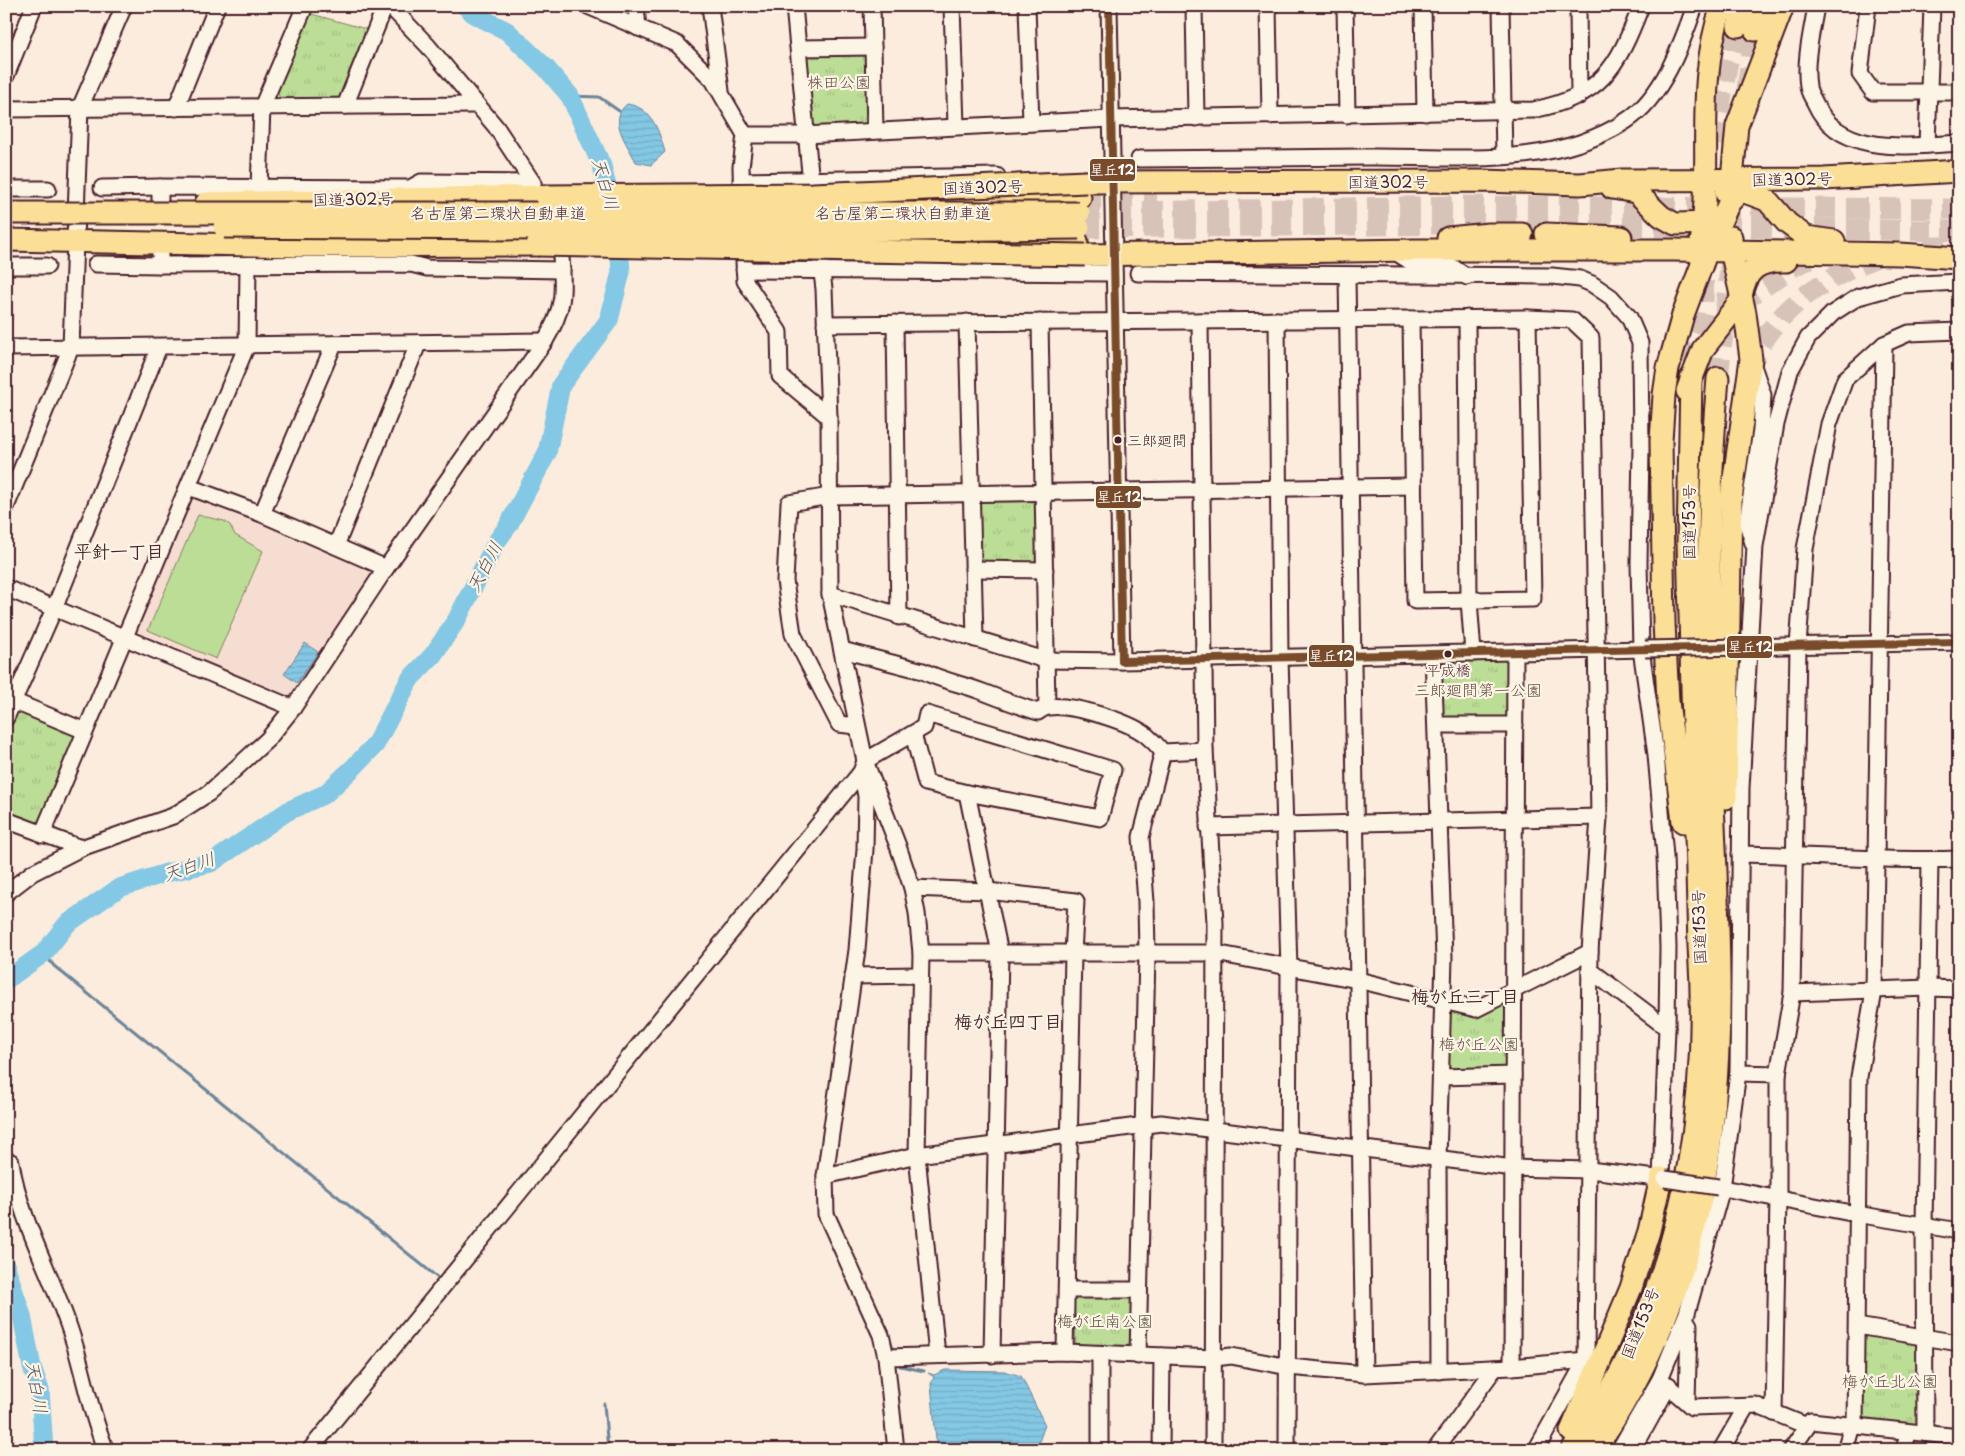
<svg xmlns="http://www.w3.org/2000/svg" width="1965" height="1456" font-family="'Playpen Sans','Klee One',sans-serif">
<style>
.built{fill:#f6ddd1}
.grass{fill:url(#grass-tufts);stroke:#837e60}
.pitch{fill:#bcdd96;stroke:#837e60}
.water{fill:url(#water-rules);stroke:#6c849a}
.lines{fill:none;stroke-linecap:round;stroke-linejoin:round}
.stream{stroke:#6c849a;stroke-width:3}
.river{stroke:#83c8e4;stroke-width:19}
.highway-tunnel{stroke:#d8c3b9;stroke-width:21;stroke-dasharray:21 11;stroke-linecap:butt}
.minor-casing{stroke:#4a1f2b;stroke-width:19}
.major-casing{stroke:#4a1f2b;stroke-width:22}
.highway-casing{stroke:#4a1f2b;stroke-width:25}
.minor{stroke:#fcf5e5;stroke-width:15}
.major{stroke:#fbdf96;stroke-width:19}
.highway{stroke:#fbdf96;stroke-width:21}
.minor-bridge-casing{stroke:#4a1f2b;stroke-width:19;stroke-linecap:butt}
.highway-bridge-casing{stroke:#4a1f2b;stroke-width:25;stroke-linecap:butt}
.minor-bridge{stroke:#fcf5e5;stroke-width:15}
.highway-bridge{stroke:#fbdf96;stroke-width:21}
.bus-1-casing{stroke:#fcf5e5;stroke-width:11}
.bus-1{stroke:#7a4b2a;stroke-width:8}
.bus-dot{fill:#4a1f2b;stroke:#fcf5e5;stroke-width:2}
.labels{text-anchor:middle;stroke-width:4.5;stroke-linejoin:round;paint-order:stroke}
.bus-label{font-size:15px;fill:#4a1f2b;stroke:#fcf5e5;text-anchor:start}
.park-label{font-size:16px;fill:#664e46;stroke:#fcf5e5}
.street-label{font-size:16px;fill:#4a1f2b;stroke:#fcf5e5}
.water-label{font-size:18px;font-style:italic;fill:#5b5262;stroke:#fcf5e5}
.neighbourhood-label{font-size:18px;font-weight:bold;fill:#4a1f2b;stroke:#fcf5e5}
.line-badge{stroke:#fcf5e5;stroke-width:2}
.badge-label{font-size:14px;text-anchor:middle;font-weight:bold;fill:#fff}
</style>
<defs>
<pattern id="grass-tufts" width="24" height="20" patternUnits="userSpaceOnUse" patternTransform="scale(1.25)"><rect width="24" height="20" fill="#bcdd96"/><path d="M3 7l-1-3M5 7V3M7 7l1-3M15 17l-1-3M17 17v-4M19 17l1-3" fill="none" stroke="#a3bd81"/></pattern>
<pattern id="water-rules" width="6" height="5" patternUnits="userSpaceOnUse" patternTransform="scale(1.25)"><rect width="6" height="5" fill="#83c8e4"/><path d="M0 2.5h6" fill="none" stroke="#73abc4"/></pattern>
</defs>
<rect width="100%" height="100%" fill="#fbecdd"/>
<filter id="ink" filterUnits="userSpaceOnUse"><feTurbulence type="fractalNoise" baseFrequency=".02" numOctaves="2"/><feDisplacementMap in="SourceGraphic" scale="10" xChannelSelector="R" yChannelSelector="G"/><feConvolveMatrix kernelMatrix="1 2 1 2 8 2 1 2 1" color-interpolation-filters="sRGB"/></filter>
<g filter="url(#ink)">
<path class="built" d="M194,495L375,569L377,575L291,699L138,632L135,628L191,496Z"/>
<g class="grass">
<path d="M308,13L366,29L337,102L281,101L277,91Z"/>
<path d="M869,50L871,126L816,128L812,124L806,52Z"/>
<path d="M1040,500L1042,565L980,566V502Z"/>
<path d="M1513,657L1514,722L1444,723L1442,659Z"/>
<path d="M17,708L79,734L38,825L6,811V734Z"/>
<path d="M1514,997L1512,1073L1444,1074L1447,1010Z"/>
<path d="M1074,1292L1131,1293L1135,1299L1133,1348H1076Z"/>
<path d="M1862,1333L1918,1341L1919,1427L1862,1421Z"/>
</g>
<path class="pitch" d="M198,515L224,521L230,525L235,535L263,551L216,659L148,630Z"/>
<g class="water">
<path d="M627,104C652,107 659,131 665,152L651,165L636,162C627,143 607,120 627,104Z"/>
<path d="M305,643L318,652L297,683L284,674Z"/>
<path d="M945,1370L1004,1371L1021,1376L1045,1425L1036,1450H937L931,1384L934,1377L928,1373L934,1375Z"/>
</g>
<g class="lines">
<g class="stream">
<path d="M570,96L599,97L619,111"/>
<path d="M44,953L54,966L438,1278"/>
<path d="M900,1366L924,1371"/>
<path d="M604,1404L608,1450"/>
</g>
<g class="river">
<path d="M6,980L44,953L67,924L119,888L166,873L211,863L288,811L325,794L353,768L375,745L410,679L433,655L456,621L497,541L508,526L547,453L561,385L609,320L621,272L618,232L602,166L570,96L546,68L507,31L475,15L465,6"/>
<path d="M6,1267L22,1316L32,1367L40,1390L44,1450"/>
</g>
<g class="highway-tunnel">
<path d="M1747,89L1755,30"/>
<path d="M1713,144L1727,66L1738,26"/>
<path d="M1080,198L1157,197"/>
<path d="M1079,213L1456,206L1959,209"/>
<path d="M1079,228L1460,224L1959,231"/>
<path d="M1924,247H1959"/>
<path d="M1738,304L1794,266L1828,251"/>
<path d="M1693,365L1703,309L1704,262"/>
<path d="M1747,372C1753,361 1758,348 1765,338C1795,294 1839,272 1886,253"/>
<path d="M1718,378L1731,259"/>
</g>
<defs>
<g id="minor">
<path d="M390,6L428,46L496,127L533,183"/>
<path d="M588,6L677,44L713,80L745,135L741,167L742,203"/>
<path d="M636,6L638,28"/>
<path d="M710,6L721,91"/>
<path d="M794,6L813,204"/>
<path d="M872,6L875,130"/>
<path d="M952,6L956,126"/>
<path d="M1027,6L1031,123"/>
<path d="M1109,6L1122,661"/>
<path d="M1194,6L1196,118"/>
<path d="M1268,6L1270,116"/>
<path d="M1345,6L1347,115"/>
<path d="M1423,6L1425,113"/>
<path d="M1501,6L1504,156"/>
<path d="M1578,6L1579,96"/>
<path d="M1816,6C1812,31 1804,61 1808,86C1808,92 1813,98 1815,103C1839,157 1910,146 1959,143"/>
<path d="M1868,6L1860,74L1873,92H1959"/>
<path d="M799,48L873,47"/>
<path d="M6,76L34,6"/>
<path d="M345,106L385,6"/>
<path d="M176,108L217,6"/>
<path d="M6,109L476,105"/>
<path d="M745,135H805L1111,119L1533,110C1601,96 1617,69 1641,6"/>
<path d="M1927,145L1932,6"/>
<path d="M1139,159C1215,158 1291,158 1367,157C1452,156 1551,170 1626,121C1662,98 1681,46 1695,6"/>
<path d="M741,181L997,176"/>
<path d="M102,188L160,187"/>
<path d="M259,188L262,107L305,6"/>
<path d="M6,189H48"/>
<path d="M160,203V187L410,188L421,182L533,183"/>
<path d="M743,241L745,281L779,332L780,376L829,417"/>
<path d="M818,241L824,289L829,417L830,594L865,761L898,846L912,888L917,913L921,953L917,1155L937,1355"/>
<path d="M160,242V265L411,264L427,268L562,270"/>
<path d="M1392,250L1414,264H1448L1467,277"/>
<path d="M96,264L160,265"/>
<path d="M6,266H47"/>
<path d="M744,270L1114,273"/>
<path d="M1138,273L1552,276L1580,279L1592,284L1611,297L1629,317L1640,343L1641,449L1639,563L1641,649L1656,755L1665,856L1668,947L1667,1028"/>
<path d="M1347,276L1364,1374"/>
<path d="M1467,318L1469,600L1473,653"/>
<path d="M1411,319L1415,601L1533,599L1528,318"/>
<path d="M1277,320L1280,658L1289,969L1287,1450"/>
<path d="M1200,321L1205,750L1215,923L1213,1450"/>
<path d="M967,322L975,639"/>
<path d="M1040,322L1047,707"/>
<path d="M895,323L899,617"/>
<path d="M825,324L1528,318L1572,320L1591,338L1599,817L1590,952L1586,1360L1536,1450"/>
<path d="M6,348L545,341"/>
<path d="M1751,360L1763,395L1761,430L1747,523L1753,543"/>
<path d="M189,487L262,514L386,568"/>
<path d="M6,507L71,347L80,108L124,6"/>
<path d="M262,514L334,344"/>
<path d="M336,546L418,344"/>
<path d="M973,569L1045,570"/>
<path d="M6,588L293,708"/>
<path d="M830,594L1045,660L1122,661L1645,649"/>
<path d="M1743,647L1959,642"/>
<path d="M842,650L923,671C942,681 963,684 983,692C1001,699 1019,706 1038,712C1041,710 1045,707 1049,707C1072,704 1128,721 1146,735C1152,740 1158,746 1163,752L1205,750"/>
<path d="M1433,654L1444,958L1438,1159L1439,1371"/>
<path d="M13,701L85,731"/>
<path d="M6,718L54,609L159,347"/>
<path d="M1436,725H1515"/>
<path d="M856,726L839,724L793,634L785,581L789,503L830,496L1413,486"/>
<path d="M861,772L866,796L865,849L857,950L825,1176L826,1214L881,1335L886,1357L896,1450"/>
<path d="M967,793L1000,953L992,1355"/>
<path d="M6,820L81,848"/>
<path d="M1208,827L1599,817"/>
<path d="M42,835L247,345L248,265"/>
<path d="M1740,854C1813,855 1886,862 1959,859"/>
<path d="M912,888L987,891L1076,901L1073,953L1065,1352"/>
<path d="M6,893L32,873L81,848L173,816L209,793L268,739L293,708L386,568L545,341C564,309 564,294 561,257"/>
<path d="M921,953H1215L1358,980L1476,1009L1590,952"/>
<path d="M1590,970L1667,1028L1661,1178"/>
<path d="M853,976L920,975"/>
<path d="M1792,993L1928,988L1959,989"/>
<path d="M1738,1073L1778,1074V1198L1774,1413"/>
<path d="M1778,1074L1792,993L1798,646L1805,549L1829,424L1845,379L1884,344L1909,333L1959,331"/>
<path d="M1441,1077L1513,1075"/>
<path d="M11,1162C20,1222 54,1278 72,1336C84,1373 90,1413 106,1450"/>
<path d="M825,1176L917,1155L1161,1123L1513,1168L1589,1170L1665,1179"/>
<path d="M1718,1187L1856,1214L1959,1231"/>
<path d="M1067,1290H1139"/>
<path d="M1685,1319L1689,1325L1687,1401"/>
<path d="M1857,1326L1959,1343"/>
<path d="M1138,1356L1147,954L1146,902L1141,837L1163,752"/>
<path d="M886,1357L1065,1352L1215,1358L1231,1356L1289,1367L1364,1374L1512,1367L1586,1360"/>
<path d="M1512,1367L1515,652"/>
<path d="M1660,1379L1692,1407L1755,1405L1807,1426"/>
<path d="M1855,1427L1859,1077L1874,991L1884,344"/>
<path d="M1925,1433L1924,1226L1930,860"/>
<path d="M310,1450L861,772L865,761L924,727L927,714L1113,770L1100,818L967,793L926,783L913,734"/>
<path d="M1100,1450V1354"/>
<path d="M1161,1450L1162,1356"/>
<path d="M1435,1450L1495,1368"/>
<path d="M1619,1450L1660,1379L1687,1313L1722,1188L1738,1073L1741,788L1755,546L1776,424L1790,371L1808,338L1833,313L1858,297L1901,285L1959,282"/>
<path d="M1633,1450L1669,1385"/>
<path d="M1721,1450L1746,1407"/>
<path d="M1791,1450L1811,1421L1959,1437"/>
<path d="M1845,1450L1852,1426"/>
<path d="M1904,1450L1908,1433"/>
</g>
<path id="major" d="M6,1449L8,1450"/>
<g id="highway">
<path d="M1738,26L1742,6"/>
<path d="M1755,30L1761,6"/>
<path d="M1086,182L1483,181L1580,184L1622,180L1824,179L1959,171"/>
<path d="M1731,187L1767,200L1787,223L1806,237L1834,241"/>
<path d="M1612,188L1636,192L1661,216L1675,224L1712,223"/>
<path d="M1726,193L1732,179L1737,126L1783,6"/>
<path d="M206,203L545,196"/>
<path d="M934,203L1080,198"/>
<path d="M1546,234L1621,237"/>
<path d="M1448,238L1489,234H1522"/>
<path d="M997,239L1077,241"/>
<path d="M6,240L301,246L537,245"/>
<path d="M1085,255L1416,250H1673L1900,254L1959,258"/>
<path d="M1699,255C1715,170 1693,90 1722,6"/>
<path d="M1741,296C1746,269 1759,260 1786,261"/>
<path d="M1687,391L1703,349L1738,304"/>
<path d="M1726,798L1731,499L1751,359L1745,313L1731,250V237"/>
<path d="M1683,822L1668,701L1664,623L1661,441L1664,395L1668,368L1683,315L1707,251L1729,203L1741,190L1757,180"/>
<path d="M1571,1431L1631,1288L1649,1231L1661,1178"/>
<path d="M1572,1450C1589,1425 1606,1399 1620,1373C1687,1246 1709,1088 1699,946L1688,542L1691,378"/>
<path d="M1594,1450C1650,1370 1689,1272 1705,1176C1731,1028 1714,874 1710,725C1707,609 1708,494 1718,378"/>
</g>
</defs>
<use href="#minor" class="minor-casing"/>
<use href="#major" class="major-casing"/>
<use href="#highway" class="highway-casing"/>
<use href="#minor" class="minor"/>
<use href="#major" class="major"/>
<use href="#highway" class="highway"/>
<defs>
<g id="minor-bridge">
<path d="M1645,649L1743,647"/>
<path d="M1665,1179L1718,1187"/>
</g>
<g id="highway-bridge">
<path d="M545,196L813,194L1086,182"/>
<path d="M6,213H1079"/>
<path d="M224,227L827,231L1079,228"/>
<path d="M537,245L1085,255"/>
</g>
</defs>
<use href="#minor-bridge" class="minor-bridge-casing"/>
<use href="#highway-bridge" class="highway-bridge-casing"/>
<use href="#minor-bridge" class="minor-bridge"/>
<use href="#highway-bridge" class="highway-bridge"/>
<defs>
<g id="bus-1">
<path d="M1109,6L1122,661"/>
<path d="M1122,661L1959,642"/>
</g>
</defs>
<use href="#bus-1" class="bus-1-casing"/>
<use href="#bus-1" class="bus-1"/>
</g>
</g>
<g class="bus-dot">
<circle cx="1118" cy="440" r="4.5"/>
<circle cx="1448" cy="654" r="4.5"/>
</g>
<g class="labels">
<g class="bus-label">
<text x="1127" y="446">三郎廻間</text>
<text x="1448" y="676" text-anchor="middle">平成橋</text>
</g>
<g class="park-label">
<text x="839" y="88">株田公園</text>
<text x="1478" y="696">三郎廻間第一公園</text>
<text x="1479" y="1050">梅が丘公園</text>
<text x="1105" y="1327">梅が丘南公園</text>
<text x="1890" y="1387">梅が丘北公園</text>
</g>
<g class="street-label">
<text transform="translate(1792 179) rotate(-1)" y="6">国道302号</text>
<text x="1388" y="188">国道302号</text>
<text transform="translate(983 187) rotate(-2)" y="6">国道302号</text>
<text transform="translate(353 199) rotate(-1)" y="6">国道302号</text>
<text x="498" y="219">名古屋第二環状自動車道</text>
<text x="903" y="219">名古屋第二環状自動車道</text>
<text transform="translate(1689 522) rotate(-90)" y="6">国道153号</text>
<text transform="translate(1699 927) rotate(-92)" y="6">国道153号</text>
<text transform="translate(1640 1323) rotate(-68)" y="6">国道153号</text>
</g>
<g class="water-label">
<text transform="translate(605 184) rotate(74)" y="6">天白川</text>
<text transform="translate(485 567) rotate(-62)" y="6">天白川</text>
<text transform="translate(189 867) rotate(-19)" y="6">天白川</text>
<text transform="translate(36 1387) rotate(80)" y="6">天白川</text>
</g>
<g class="neighbourhood-label">
<text x="119" y="558">平針一丁目</text>
<text x="1465" y="1003">梅が丘三丁目</text>
<text x="1008" y="1028">梅が丘四丁目</text>
</g>
</g>
<g class="line-badge">
<rect x="1089" y="158" width="47" height="24" rx="5" fill="#7a4b2a"/>
<rect x="1095" y="485" width="47" height="24" rx="5" fill="#7a4b2a"/>
<rect x="1726" y="635" width="47" height="24" rx="5" fill="#7a4b2a"/>
<rect x="1308" y="644" width="47" height="24" rx="5" fill="#7a4b2a"/>
</g>
<g class="badge-label">
<text x="1112" y="175">星丘12</text>
<text x="1119" y="502">星丘12</text>
<text x="1750" y="652">星丘12</text>
<text x="1331" y="661">星丘12</text>
</g>
<rect width="1965" height="1456" fill="none" stroke="#fcf5e5" stroke-width="25"/>
<rect x="12" y="12" width="1940" height="1431" fill="none" stroke="#4a1f2b" stroke-width="2" filter="url(#ink)"/>
</svg>
